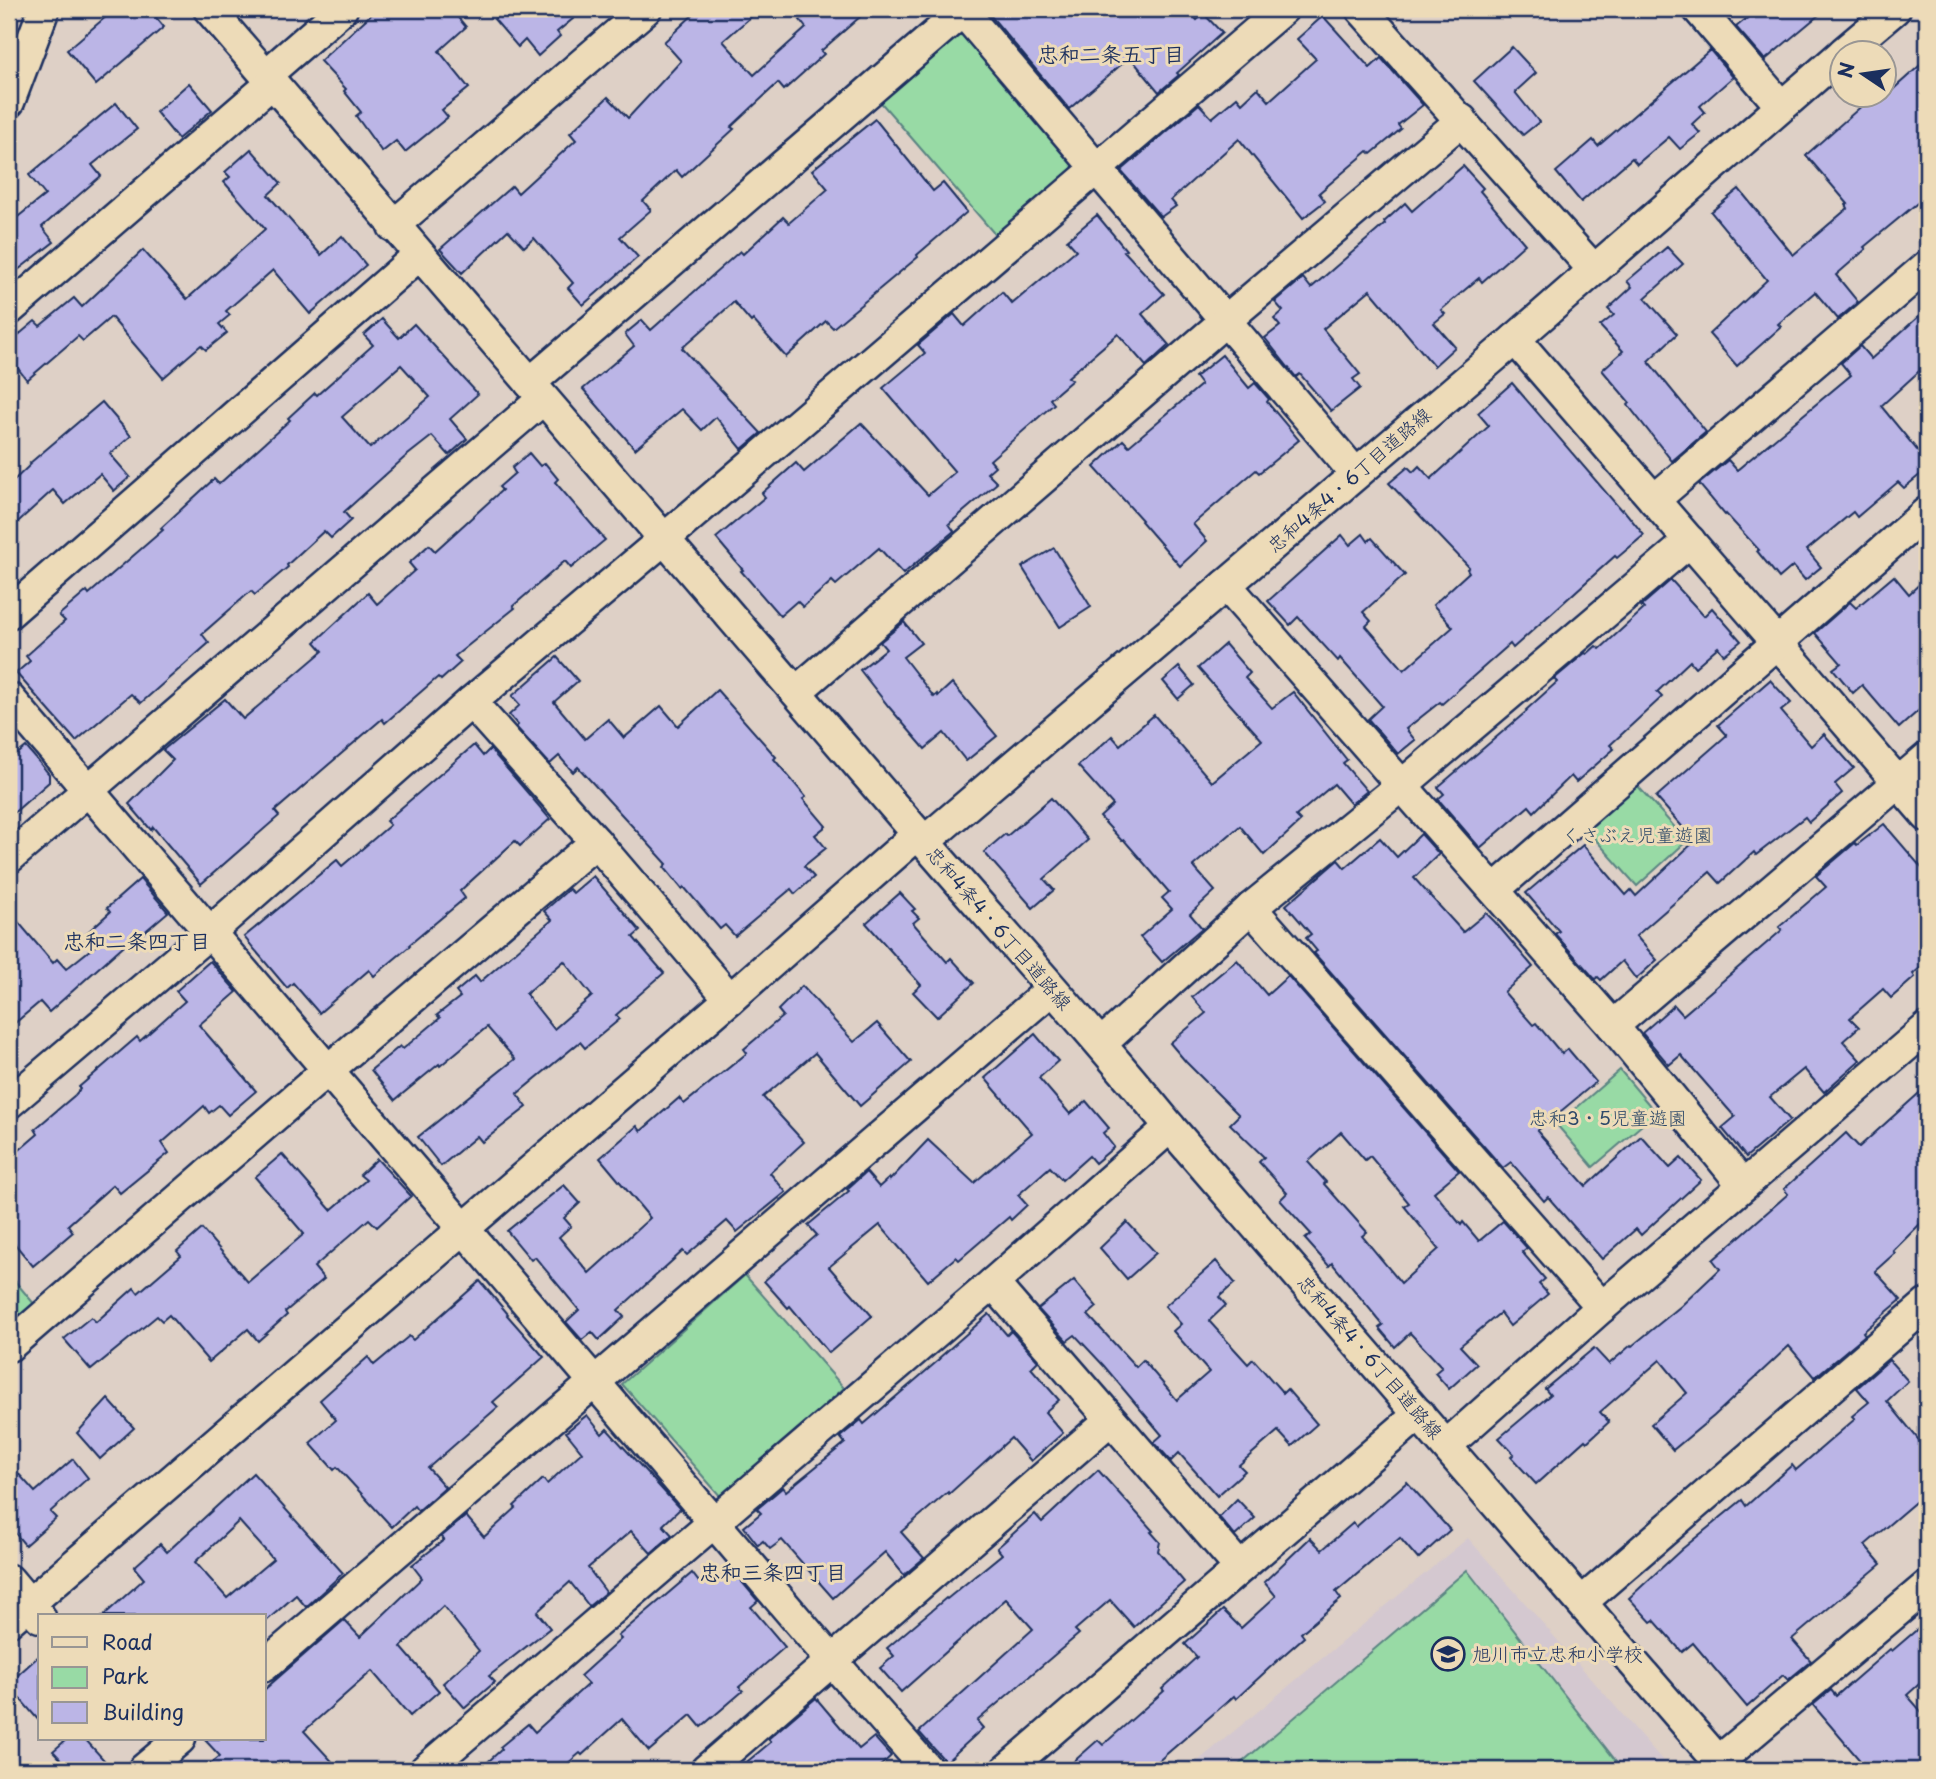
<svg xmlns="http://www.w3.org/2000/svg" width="1936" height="1779" font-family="'Playpen Sans','Klee One',sans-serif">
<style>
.built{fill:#d4c8d0}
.green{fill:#98daa5;stroke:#5a8482;stroke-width:2}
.building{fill:#bbb5e6;stroke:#1b2f5e;stroke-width:2;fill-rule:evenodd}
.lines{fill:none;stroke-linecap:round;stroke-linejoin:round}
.minor-casing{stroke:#1b2f5e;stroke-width:35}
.minor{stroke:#eddbb8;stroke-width:30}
.labels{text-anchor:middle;stroke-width:6;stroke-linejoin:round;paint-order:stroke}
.street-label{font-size:19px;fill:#1b2f5e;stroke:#eddbb8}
.park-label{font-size:19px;fill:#2e4969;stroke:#eddbb8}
.poi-label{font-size:19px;fill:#1b2f5e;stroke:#eddbb8;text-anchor:start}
.neighbourhood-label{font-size:21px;font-weight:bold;fill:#1b2f5e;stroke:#eddbb8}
</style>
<rect width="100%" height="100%" fill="#ded0c6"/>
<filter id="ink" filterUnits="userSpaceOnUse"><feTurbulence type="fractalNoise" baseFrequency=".0143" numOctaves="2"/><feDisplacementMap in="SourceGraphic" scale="14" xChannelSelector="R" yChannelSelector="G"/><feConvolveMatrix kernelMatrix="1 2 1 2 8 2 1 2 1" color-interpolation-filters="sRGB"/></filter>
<g filter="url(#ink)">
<path class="built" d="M1468,1538L1671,1770H1187Z"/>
<g class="green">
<path d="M962,11L1097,168L1005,246L871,91Z"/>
<path d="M1636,784L1687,841L1637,886L1586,829Z"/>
<path d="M1620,1070L1656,1113L1593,1167L1557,1125Z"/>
<path d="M9,1274L35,1305L9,1328Z"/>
<path d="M745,1275L844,1388L721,1497L622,1384Z"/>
<path d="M1467,1570L1623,1770H1233Z"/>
</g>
<g class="building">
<path d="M115,9H149L164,27L96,85L67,50Z"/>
<path d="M377,9H451L466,27L439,51L469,88L442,110L448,117L405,152L396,141L382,152L356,116L361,112L344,91L346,89L320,61Z"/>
<path d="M506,9H585L557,32L560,36L538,56L525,40L518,47L494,19Z"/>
<path d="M699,9H760L723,41L754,75L806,28L800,20L813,9H869L821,51L824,54L784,90L778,83L731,127L734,129L682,177L676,170L643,201L651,210L620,237L638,257L583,305L568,288L573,283L534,238L524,247L508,230L462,273L440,249L512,186L518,193L576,140L570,133L608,97L628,118L681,61L664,42Z"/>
<path d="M985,9H1187L1197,20L1204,14L1222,33L1177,73L1179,75L1159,92L1130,57L1069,109Z"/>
<path d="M1758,9H1826L1765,60L1736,27Z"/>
<path d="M1323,16L1370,68L1381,58L1423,105L1398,125L1401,129L1371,154L1368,151L1319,193L1325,201L1303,218L1239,139L1171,200L1176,206L1161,217L1121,171L1199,104L1212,118L1237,97L1242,103L1258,88L1269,101L1316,59L1297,39Z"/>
<path d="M1512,47L1536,73L1515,92L1539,122L1523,135L1474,81Z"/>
<path d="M1710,50L1733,77L1700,106L1705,112L1692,124L1700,133L1680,149L1669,137L1637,164L1632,158L1581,202L1556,172L1593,140L1598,146Z"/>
<path d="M1927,59V195L1864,247L1866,249L1836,275L1858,302L1838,319L1815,292L1778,324L1781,327L1737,366L1709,334L1767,280L1711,212L1739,189L1793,255L1848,208L1846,205L1848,204L1806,155L1874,95L1880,101Z"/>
<path d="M189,83L212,110L178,139L156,112Z"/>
<path d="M116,103L137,129L92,165L101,176L42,227L54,242L9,277V224L45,195L29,175Z"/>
<path d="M875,119L933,191L943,183L967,212L917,255L918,257L833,328L826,321L786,357L753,320L751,322L734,302L682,348L761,433L742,449L716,417L702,430L682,409L635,449L583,389L634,346L625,334L642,320L651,330L740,251L743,254L783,217L789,223L828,189L812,170Z"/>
<path d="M251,149L281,183L268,195L321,255L342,236L366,265L310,314L273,270L226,311L230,315L219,324L227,333L206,350L201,345L163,378L111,317L83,341L78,336L27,380L9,357V343L35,321L40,326L74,298L82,307L143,250L187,299L265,229L224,182L230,177L225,172Z"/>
<path d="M1463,166L1483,188L1480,191L1525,244L1482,282L1479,278L1441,310L1445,314L1434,323L1455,347L1434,366L1370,290L1323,329L1360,374L1353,379L1360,388L1331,411L1300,374L1296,377L1265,338L1280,326L1274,319L1283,311L1275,302L1303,278L1311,288L1385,224L1384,222L1405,203L1412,211Z"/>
<path d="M1097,215L1126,250L1124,251L1164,294L1142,314L1169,345L1146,366L1118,334L1068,377L1072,380L1050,399L1054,404L990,460L995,466L987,473L997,483L949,524L954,531L903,574L879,548L836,585L832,581L803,607L797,601L780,616L741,571L743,570L716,538L765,497L762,493L796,463L804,472L861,423L928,495L955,472L883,388L925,353L918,345L954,314L964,326L1002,292L1012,304L1076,250L1067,240Z"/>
<path d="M1667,247L1683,264L1645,298L1677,334L1648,361L1706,432L1672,461L1628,405L1630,403L1602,370L1623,351L1600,326L1614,315L1608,309L1632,287L1627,281Z"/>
<path d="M1927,309V364L1881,406L1927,462V469L1904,488L1898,482L1857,517L1853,512L1807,550L1821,567L1805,580L1793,566L1779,578L1757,551L1759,550L1726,514L1725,515L1699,484L1728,460L1737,470L1851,375L1841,363L1860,346L1871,359Z"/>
<path d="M382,319L399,338L414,324L478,394L450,419L467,439L449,455L432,436L404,458L344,512L351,520L331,538L324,531L287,565L288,567L255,595L251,591L202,634L209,643L141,703L131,694L76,741L16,673L30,661L26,656L65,621L59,615L87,591L89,594L163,530L161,528L214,479L219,484L290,420L288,418L315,393L317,395L373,345L364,335ZM401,365L430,397L370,448L342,417Z"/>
<path d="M1222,355L1249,388L1255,383L1269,399L1267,402L1299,440L1259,473L1256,470L1193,524L1207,541L1180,566L1141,521L1142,520L1094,467L1123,440L1129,446L1201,385L1195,377Z"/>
<path d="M1512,383L1621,510L1623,509L1644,535L1617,558L1615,556L1513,648L1510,644L1442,704L1440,702L1406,729L1415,740L1398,754L1368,719L1382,706L1340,658L1338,661L1298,617L1290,625L1268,601L1342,535L1350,545L1363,534L1368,541L1372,538L1405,575L1363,612L1371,621L1366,626L1404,670L1453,627L1433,605L1469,572L1467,569L1469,567L1389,483L1408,467L1413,472L1419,466L1431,479L1489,426L1478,413Z"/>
<path d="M102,402L131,436L110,454L130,477L114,491L100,474L65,504L53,490L9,530V485L31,464L30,463Z"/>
<path d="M529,453L540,466L545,463L558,479L555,482L605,540L571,568L565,561L513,606L515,608L455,656L461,662L441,680L438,677L385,723L382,719L327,766L275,811L279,816L201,884L153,827L151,830L129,804L173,760L163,750L225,699L243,719L323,651L315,642L368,593L377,604L415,570L409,563L429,545L435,551L502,490L499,487L515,473L512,468Z"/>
<path d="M1054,548L1091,607L1060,627L1022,567Z"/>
<path d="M1894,576L1909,594L1927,577V703L1899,728L1862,685L1853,693L1833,669L1841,663L1815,633L1850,602L1856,608Z"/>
<path d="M1671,580L1704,616L1712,608L1741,641L1724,655L1718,647L1695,667L1690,661L1657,692L1662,697L1610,745L1614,749L1576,782L1571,776L1534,812L1529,806L1480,848L1438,799L1444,794L1438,787L1527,711L1526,710L1557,682L1554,679L1585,653L1587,654L1596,646L1600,649L1644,609L1641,606Z"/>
<path d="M904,622L921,643L903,657L934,697L937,694L938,696L952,683L997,736L966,761L944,733L925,749L889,707L860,670L886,649L880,642Z"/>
<path d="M1225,644L1250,673L1245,678L1272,708L1293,692L1347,760L1343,763L1367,791L1351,804L1334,784L1296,816L1301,821L1264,855L1240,826L1193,866L1215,891L1190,914L1202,928L1162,962L1140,937L1172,909L1162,898L1169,892L1124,840L1122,841L1100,817L1113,805L1078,766L1112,736L1120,745L1154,715L1212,782L1262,740L1198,668Z"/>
<path d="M557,657L578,681L554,702L585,739L608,719L624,738L661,706L678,726L717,690L776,757L774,759L806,797L803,799L826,826L815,835L826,848L804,866L814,877L795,894L791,889L735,936L725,925L720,929L684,887L682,889L664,867L667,864L578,767L573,772L559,756L550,764L516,727L518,725L509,715L520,705L512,696Z"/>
<path d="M1179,667L1194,685L1178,699L1163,681Z"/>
<path d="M1770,680L1791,703L1781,711L1811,746L1824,734L1854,768L1835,784L1842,793L1809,822L1805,817L1756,855L1754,852L1720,883L1710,872L1636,936L1657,960L1636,979L1622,961L1601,980L1598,977L1595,979L1555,934L1559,931L1526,893L1583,845L1626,895L1631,890L1636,896L1695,841L1656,797L1727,735L1718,725Z"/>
<path d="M474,745L483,756L490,749L550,819L520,846L515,841L460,891L465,898L409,945L410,946L374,976L369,970L319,1013L293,983L287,988L244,937L337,860L342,866L390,825L386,821Z"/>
<path d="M26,747L49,774V782L9,817V761Z"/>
<path d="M1051,798L1088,840L1044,879L1054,890L1033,908L984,852L1005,834L1007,836Z"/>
<path d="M1884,824L1927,874V962L1913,974L1915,977L1891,998L1883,989L1850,1018L1859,1027L1843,1041L1860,1060L1824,1092L1804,1069L1770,1097L1790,1120L1746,1157L1722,1128L1735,1117L1681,1055L1669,1065L1642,1033L1674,1005L1683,1015L1782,930L1779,927L1826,887L1816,876L1855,843L1857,845Z"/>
<path d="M1421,834L1439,854L1414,878L1463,932L1486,913L1495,922L1533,967L1504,992L1533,1025L1536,1023L1562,1054L1568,1049L1596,1082L1537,1131L1586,1186L1641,1136L1670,1168L1681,1158L1701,1180L1641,1235L1636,1229L1602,1259L1548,1197L1544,1201L1511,1162L1503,1168L1314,953L1317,951L1306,938L1311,934L1286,905L1338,860L1345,868L1380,838L1397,857Z"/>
<path d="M593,876L640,931L633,937L664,973L616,1015L620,1019L585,1048L580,1042L517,1094L527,1107L482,1142L477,1136L441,1166L418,1137L515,1059L487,1027L440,1066L439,1064L395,1100L371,1070L400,1046L403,1049L440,1018L437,1015L460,997L456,992L475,976L480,982L552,920L544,911L569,889L573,893ZM564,961L592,996L554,1029L526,994Z"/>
<path d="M140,879L168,912L135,940L132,938L49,1012L40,1002L9,1028V911L53,963L57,959L66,969L96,945L87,933L110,912L107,908Z"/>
<path d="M900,893L915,909L912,911L919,918L913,923L947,962L951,958L974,983L937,1017L913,992L921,985L866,923Z"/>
<path d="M1237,960L1267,995L1288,976L1459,1171L1434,1192L1461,1225L1463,1222L1479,1241L1503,1221L1527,1248L1522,1252L1545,1279L1539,1284L1548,1294L1510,1326L1500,1313L1460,1346L1477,1364L1449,1389L1435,1373L1442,1367L1410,1333L1395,1347L1379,1328L1383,1325L1332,1263L1329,1266L1305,1239L1311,1234L1280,1200L1287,1193L1259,1162L1264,1157L1230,1124L1239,1115L1186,1062L1170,1043L1206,1013L1192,997ZM1341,1132L1365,1160L1370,1156L1409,1203L1404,1206L1439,1249L1401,1283L1362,1236L1367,1232L1324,1184L1326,1182L1308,1162Z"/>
<path d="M210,961L237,992L199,1025L256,1091L228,1115L219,1105L209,1113L204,1106L162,1143L169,1153L120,1193L113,1185L68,1225L73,1232L33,1266L9,1237V1159L38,1134L35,1129L75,1095L80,1089L79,1087L137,1037L140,1041L185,1001L176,991Z"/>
<path d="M802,986L854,1042L877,1023L911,1062L860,1106L815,1053L763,1097L804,1142L770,1173L786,1192L737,1232L727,1221L687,1255L683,1251L618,1310L624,1317L599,1340L592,1332L582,1340L566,1322L579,1310L535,1257L531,1260L507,1231L564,1185L580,1203L564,1218L571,1226L559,1237L589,1273L650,1218L600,1158L637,1126L641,1131L679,1098L684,1104L747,1053L744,1049L783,1016L778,1010Z"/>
<path d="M1035,1034L1058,1061L1039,1078L1070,1114L1086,1101L1109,1128L1103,1133L1114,1147L1095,1163L1089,1156L1062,1180L1050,1167L1018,1195L1027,1205L1011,1220L1009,1217L959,1260L956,1257L928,1281L880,1225L829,1267L872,1316L829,1353L790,1306L788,1308L764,1281L817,1235L808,1225L849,1191L847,1189L866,1172L879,1187L889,1178L890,1180L928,1140L974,1183L1032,1133L985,1078Z"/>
<path d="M1927,1086V1217L1893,1251L1895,1253L1875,1271L1901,1300L1863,1332L1865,1335L1815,1377L1789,1346L1714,1416L1673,1450L1651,1424L1687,1393L1660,1360L1600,1412L1609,1422L1587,1442L1585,1440L1536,1484L1511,1457L1514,1454L1499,1438L1550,1395L1545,1389L1594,1348L1609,1364L1631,1345L1632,1346L1681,1306L1720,1269L1713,1260L1788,1194L1784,1189L1823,1154L1846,1133L1859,1147Z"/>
<path d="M282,1154L331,1210L366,1180L360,1175L377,1159L411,1196L377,1227L369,1219L314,1267L324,1279L285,1312L287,1315L258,1341L248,1329L209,1362L169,1315L162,1321L157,1316L91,1370L64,1339L91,1317L96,1322L134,1288L138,1293L181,1256L177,1251L202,1229L248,1282L304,1234L255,1177Z"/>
<path d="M1127,1222L1156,1253L1127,1279L1100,1248Z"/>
<path d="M1216,1261L1235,1283L1219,1297L1226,1305L1209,1321L1248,1364L1253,1359L1283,1393L1287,1389L1317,1424L1292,1446L1278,1431L1239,1465L1245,1471L1217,1496L1179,1453L1171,1461L1154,1442L1162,1435L1104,1366L1075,1335L1067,1341L1038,1309L1074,1280L1097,1307L1088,1315L1136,1367L1143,1360L1177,1400L1209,1372L1173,1331L1181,1324L1165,1306Z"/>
<path d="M480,1281L508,1314L507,1315L544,1357L493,1402L498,1407L428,1468L445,1487L418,1511L414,1506L392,1527L337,1467L334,1470L310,1443L336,1420L320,1400L368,1357L374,1365L409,1336L413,1340Z"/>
<path d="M989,1314L1007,1335L1011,1331L1038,1361L1031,1368L1059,1400L1045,1412L1063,1433L1031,1461L1011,1438L949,1494L948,1492L901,1532L924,1558L904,1575L885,1552L833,1598L782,1540L770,1549L763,1541L758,1545L744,1527L761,1513L757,1509L783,1487L786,1491L845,1443L840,1437L861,1420L864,1424L940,1359L939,1358Z"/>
<path d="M1889,1360L1908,1381L1887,1401L1927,1450V1492L1865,1545L1881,1564L1792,1639L1811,1661L1788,1680L1783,1675L1747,1707L1693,1643L1682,1652L1654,1620L1651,1622L1629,1598L1682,1549L1742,1500L1746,1506L1792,1465L1796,1470L1855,1419L1852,1416L1869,1402L1857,1388Z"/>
<path d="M108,1399L134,1428L100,1459L77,1433Z"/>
<path d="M587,1415L602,1434L607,1429L680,1509L663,1525L672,1535L651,1553L631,1531L588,1568L606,1592L589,1606L570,1582L537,1612L550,1628L489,1676L495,1682L465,1708L443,1683L479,1651L443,1606L401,1647L439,1691L410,1716L372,1671L304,1731L340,1770H203L220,1756L204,1739H264V1690L344,1620L360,1637L422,1578L412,1565L444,1540L441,1537L466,1516L484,1537L516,1508L514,1506L543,1479L547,1484L582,1452L566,1432Z"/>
<path d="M73,1459L88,1478L50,1512L56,1518L25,1545L9,1526V1463L35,1492Z"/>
<path d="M1098,1470L1153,1531L1151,1532L1160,1542L1158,1551L1184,1582L1134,1627L1110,1600L1075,1630L1079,1634L977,1721L983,1728L946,1762L919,1732L1033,1629L1006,1599L901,1692L880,1668L894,1656L887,1648L946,1598L947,1599L1002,1554L997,1548L1035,1514L1042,1522Z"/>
<path d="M253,1473L343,1573L306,1607L296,1595L264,1623V1616H103L144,1579L134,1567L160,1544L167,1552ZM239,1521L273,1559L227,1598L195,1562Z"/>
<path d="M1407,1482L1450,1530L1418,1559L1400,1538L1336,1592L1341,1599L1301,1633L1304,1637L1278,1660L1236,1699L1234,1696L1148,1770H1064L1098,1740L1103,1745L1164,1691L1162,1689L1197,1657L1185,1644L1223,1610L1241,1628L1276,1596L1264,1582L1310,1538L1322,1550L1353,1523L1356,1527Z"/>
<path d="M1237,1499L1255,1518L1235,1536L1219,1517Z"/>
<path d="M732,1570L758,1601L751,1607L785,1647L739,1687L743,1691L701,1727L691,1715L649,1751L622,1719L582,1755L580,1753L560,1770H479L502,1749L500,1747L528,1724L535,1732L588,1684L580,1676L621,1639L618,1636L692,1573L699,1582L707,1576L714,1585Z"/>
<path d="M1927,1621V1677L1907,1695L1927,1718V1770H1868L1813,1705L1831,1690L1836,1696L1890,1649L1892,1651Z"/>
<path d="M40,1655V1722L9,1686V1683Z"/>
<path d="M816,1698L859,1749L874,1737L891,1756L876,1770H737L771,1742L768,1739Z"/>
<path d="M67,1739H85L113,1770H71L53,1751Z"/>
</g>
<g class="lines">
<defs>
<g id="minor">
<path d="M209,9C448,289 688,568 928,846C1009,940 1092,1031 1170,1127L1726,1770"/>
<path d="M961,9L1355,473"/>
<path d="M1361,9L1593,269"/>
<path d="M1698,9L1781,106"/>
<path d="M1844,52L1895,9"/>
<path d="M266,75L342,9"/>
<path d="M9,102L44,9"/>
<path d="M393,226L646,9"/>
<path d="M9,310L272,83"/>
<path d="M1515,339L1927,816"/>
<path d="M530,383L965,9"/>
<path d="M1654,500L1927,266"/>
<path d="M1226,585L1613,1026L1743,1185"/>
<path d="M9,613L419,255"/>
<path d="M796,692L1225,321L1462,120"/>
<path d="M9,698L464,1229L833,1662L928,1770"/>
<path d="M471,702L596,842L730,999"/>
<path d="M924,842L1515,339L1842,54"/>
<path d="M9,858L543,399"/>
<path d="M1494,890L1927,512"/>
<path d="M1251,908L1602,1307"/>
<path d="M1613,1026L1927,758"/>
<path d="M1102,1043L1251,908L1401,786L1690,541"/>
<path d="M9,1103L210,932L471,702L663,540L1283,9"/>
<path d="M993,1283L1240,1568"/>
<path d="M9,1346L328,1070L596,842"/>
<path d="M1447,1445L1602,1307L1927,1028"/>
<path d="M9,1580L40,1617"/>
<path d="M1582,1602L1927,1304"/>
<path d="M9,1621L730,999L918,834"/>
<path d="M264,1666L1052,989"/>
<path d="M1719,1761L1927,1586"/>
<path d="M143,1770L180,1739"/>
<path d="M425,1770L993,1283L1170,1127"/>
<path d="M706,1770L1110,1420"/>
<path d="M1006,1770L1419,1414"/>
</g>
</defs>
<use href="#minor" class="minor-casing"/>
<use href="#minor" class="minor"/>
</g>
</g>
<defs>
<symbol id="school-ring" viewBox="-11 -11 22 22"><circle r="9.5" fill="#eddbb8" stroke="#1b2f5e" stroke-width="1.5"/><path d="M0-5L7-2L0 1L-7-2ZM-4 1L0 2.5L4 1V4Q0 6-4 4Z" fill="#1b2f5e"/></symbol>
</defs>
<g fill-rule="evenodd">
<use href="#school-ring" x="1429" y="1635" width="38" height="38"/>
</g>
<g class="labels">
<g class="street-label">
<text transform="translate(1349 480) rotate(-41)" y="7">忠和4条4・6丁目道路線</text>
<text transform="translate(999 928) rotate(49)" y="7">忠和4条4・6丁目道路線</text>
<text transform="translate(1370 1357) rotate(49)" y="7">忠和4条4・6丁目道路線</text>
</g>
<g class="park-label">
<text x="1637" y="842">くさぶえ児童遊園</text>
<text x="1608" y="1125">忠和3・5児童遊園</text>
</g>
<g class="poi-label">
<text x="1472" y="1661">旭川市立忠和小学校</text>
</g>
<g class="neighbourhood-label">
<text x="1111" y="62">忠和二条五丁目</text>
<text x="137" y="949">忠和二条四丁目</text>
<text x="773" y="1580">忠和三条四丁目</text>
</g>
</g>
<rect width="1936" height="1779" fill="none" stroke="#eddbb8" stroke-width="35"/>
<rect x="18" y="18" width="1901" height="1744" fill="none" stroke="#1b2f5e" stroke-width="2.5" filter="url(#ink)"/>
<rect x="38" y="1614" width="228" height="126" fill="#eddbb8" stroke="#999694" stroke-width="2"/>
<rect x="52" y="1637" width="35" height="10" fill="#eddbb8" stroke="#999694" stroke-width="2"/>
<text x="102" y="1650" font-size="21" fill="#1b2f5e">Road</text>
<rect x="52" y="1667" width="35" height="21" fill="#98daa5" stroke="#999694" stroke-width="2"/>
<text x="102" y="1684" font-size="21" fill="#1b2f5e">Park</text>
<rect x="52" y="1702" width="35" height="21" fill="#bbb5e6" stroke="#999694" stroke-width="2"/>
<text x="102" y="1720" font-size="21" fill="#1b2f5e">Building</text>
<g transform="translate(1863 74) rotate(283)"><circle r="33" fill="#eddbb8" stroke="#999694" stroke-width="2"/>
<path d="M0-5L12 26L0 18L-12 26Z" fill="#1b2f5e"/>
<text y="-10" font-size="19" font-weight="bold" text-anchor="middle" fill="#1b2f5e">N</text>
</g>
</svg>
